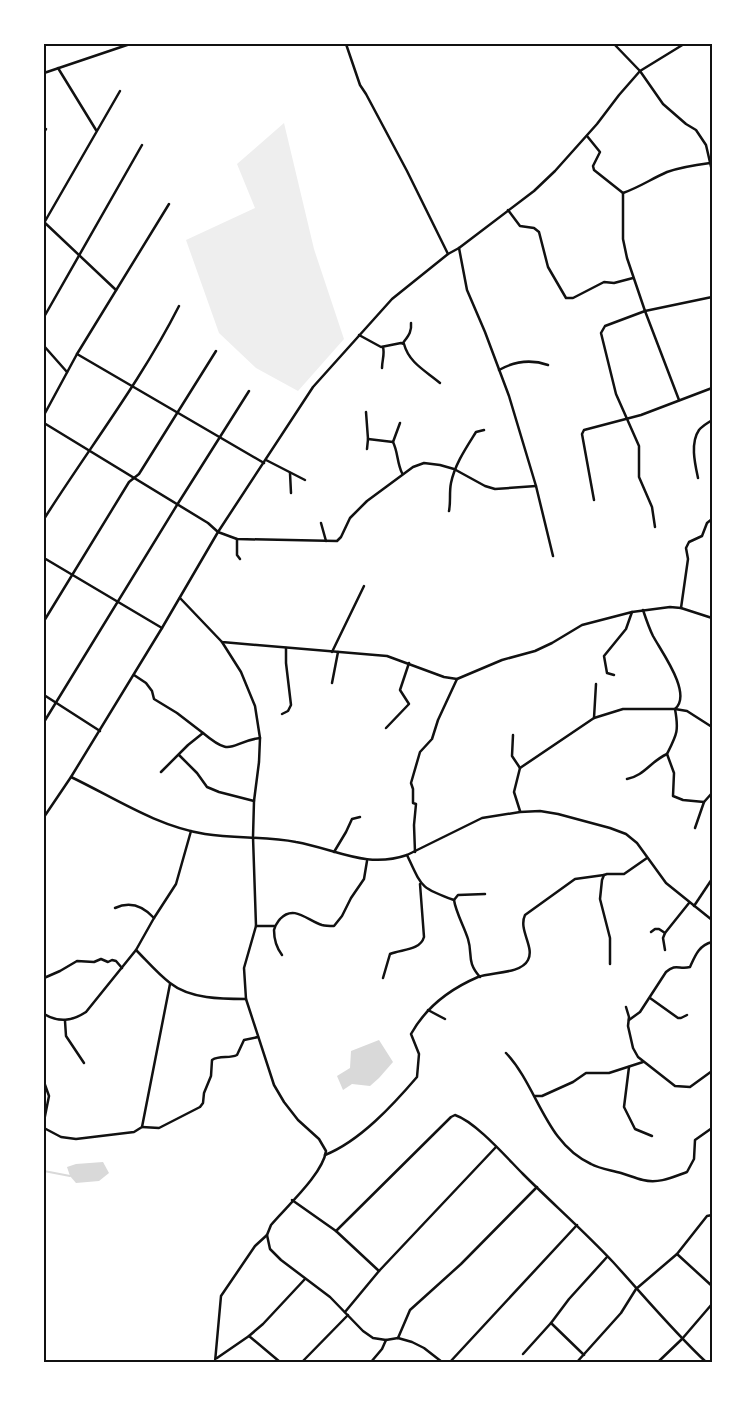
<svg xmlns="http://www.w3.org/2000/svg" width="756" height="1406" font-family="Georgia,serif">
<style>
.green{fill:#eee}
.water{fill:#d9d9d9}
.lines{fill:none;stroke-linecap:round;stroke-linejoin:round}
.stream{stroke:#d9d9d9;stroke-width:2}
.minor{stroke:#111;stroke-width:2.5}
.neatline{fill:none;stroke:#111;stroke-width:2}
</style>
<rect width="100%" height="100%" fill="#fff"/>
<path class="green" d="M284,123L314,249L344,339L298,391L256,368L219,333L186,240L255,208L237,164Z"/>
<g class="water">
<path d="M379,1040L393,1062L379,1078L370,1086L352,1084L343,1090L337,1076L350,1068L351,1051Z"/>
<path d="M103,1162L109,1173L99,1181L76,1183L70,1176L67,1167L76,1164Z"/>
</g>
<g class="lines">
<path class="stream" d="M44,1171L70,1176"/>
<g class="minor">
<path d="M346,44L360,85L366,94L407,171L448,254"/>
<path d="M614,44L640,71L663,104L686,124L696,130L706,145L712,171"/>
<path d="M58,68L96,130"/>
<path d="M44,73L130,44"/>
<path d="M44,132L46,129"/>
<path d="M587,136L600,152L593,166L594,170L623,193C640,187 651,179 667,172C681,167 695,165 710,163"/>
<path d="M623,193V239L627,258L645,311L679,400"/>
<path d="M508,210L520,226L534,228L539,232L548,267L566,298H573L604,282L614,283L633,278"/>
<path d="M44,222L116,290"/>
<path d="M44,223L120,91"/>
<path d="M459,248L467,290L485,332L509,396L536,486L553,556"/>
<path d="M44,317L142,145"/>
<path d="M359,335L381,347L401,343L404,344C409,363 426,371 440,383"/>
<path d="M403,343C408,336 412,332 411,323"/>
<path d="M44,346L67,372"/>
<path d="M77,354L264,463"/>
<path d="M382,368C382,360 385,354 383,347"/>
<path d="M499,370C515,361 531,359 548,365"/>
<path d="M366,412L368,439L367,449"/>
<path d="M44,415L77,354L169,204"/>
<path d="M44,423L208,523L218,532L237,539L337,541L341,537L350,518L367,501L413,467L424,463L440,465L454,469L485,486L495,489L536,486"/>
<path d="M368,439L393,442L400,423"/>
<path d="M393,442C398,452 397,463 402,473"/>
<path d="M266,460L305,480"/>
<path d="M290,473L291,493"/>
<path d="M698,478C695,464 690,443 699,430C702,426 708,423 712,420"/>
<path d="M594,500L582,434L584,430L641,415L712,388"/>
<path d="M449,511C451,501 449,493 451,483C455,464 466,448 476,432L484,430"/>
<path d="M44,519C89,448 141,381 179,306"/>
<path d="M321,523L326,541"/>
<path d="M655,527L652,507L639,477V446L616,394L601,333L605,326L645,311L712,297"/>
<path d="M237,539V555L240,559"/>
<path d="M44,558L162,628"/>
<path d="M180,598L222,642L387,656L444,677L457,679L502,660L535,651L552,643L582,625L632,612L670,607L681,608L712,618"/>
<path d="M681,608L688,559L686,548L689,542L702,536L707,523L712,519"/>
<path d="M643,610C646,619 649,628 653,636C661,651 693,694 675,709C679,731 677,734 667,754L674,773L673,796L683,800L704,802L712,793"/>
<path d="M44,621L129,482L139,474L216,351"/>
<path d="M222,642L241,672L255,706L260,738L259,762L254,801L253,837L256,926L244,968L246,999L274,1085L284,1102L298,1120L319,1139L326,1151C323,1174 286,1207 271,1225L267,1235L270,1249L281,1260L330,1297L363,1331L373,1338L386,1340L398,1338L412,1342L424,1348L442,1362"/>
<path d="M332,652L364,586"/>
<path d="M134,675L146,683L152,691L154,699L177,713L203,733"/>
<path d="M614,675L607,673L604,656L626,629L632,612"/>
<path d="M332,683L338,652"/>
<path d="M44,695L100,731"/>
<path d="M282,714L288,711L291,705L286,663V648"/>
<path d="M594,718L596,684"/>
<path d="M44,722L177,505L249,391"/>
<path d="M386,728L409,704L400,690L409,663"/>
<path d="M513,735L512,756L520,768"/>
<path d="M179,755L197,773L207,787L219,792L254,801"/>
<path d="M161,772L188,745L203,733C234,759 229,742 260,738"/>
<path d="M71,777C115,798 156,826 205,834C235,839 266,836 296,842C336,849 366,869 407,855L482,818L520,812L540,811L558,814L610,828L626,834L637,843L666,883L712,920"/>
<path d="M627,779C644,776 651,761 667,754"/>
<path d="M520,811L514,792L520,768L594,718L623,709H675L687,711L712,727"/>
<path d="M44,817L71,777L162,628L218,532L313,387L392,299L448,254L459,248L534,191L555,171L597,124L619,95L640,71L684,44"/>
<path d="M695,828L704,802"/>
<path d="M334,852L346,832L352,819L360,817"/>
<path d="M415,852L414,825L416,804L413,803V789L411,783L420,752L432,739L438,720L457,679"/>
<path d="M407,855C422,887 420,888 454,900C456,913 464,926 468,939C473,955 466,961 480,977"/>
<path d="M454,900L458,895L485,894"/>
<path d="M694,906L712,879"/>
<path d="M115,908C130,901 143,906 154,918"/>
<path d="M256,926H274"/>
<path d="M651,932L655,929H659L665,933"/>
<path d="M136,950C147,961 158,974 170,983C190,999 222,999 246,999"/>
<path d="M665,950L663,938L665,933L689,903"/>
<path d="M282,955C276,947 274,940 274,930C275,925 277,923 280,919C294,904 308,921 322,925C326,926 330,926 334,926L342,916L351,898L364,879L367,861"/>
<path d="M610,964V938L600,899L602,880L604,875L607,874H624L647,858"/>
<path d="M44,978L60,971L77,961L94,962L101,959L108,962L112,960L116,961L122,968"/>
<path d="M383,978L390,954C401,949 420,951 424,937L420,884"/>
<path d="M650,998L678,1018H681L687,1015"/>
<path d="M626,1007L629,1017L628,1026L633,1048L638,1057L675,1086L690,1087L712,1071"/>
<path d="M428,1010L445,1019"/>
<path d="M44,1014C59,1023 72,1021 86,1012L136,950L154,918L176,884L191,831"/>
<path d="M629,1020L640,1012L666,972C676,963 679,970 690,967C695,956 699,945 712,942"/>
<path d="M65,1021L66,1036L84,1063"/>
<path d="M506,1053C538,1087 545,1143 591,1164C600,1169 611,1170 621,1173C628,1175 635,1178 643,1180C659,1184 673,1177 687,1172L694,1159L695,1140L712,1128"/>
<path d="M629,1067L624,1107L635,1129L652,1136"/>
<path d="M44,1082L49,1096L44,1121"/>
<path d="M535,1096H542L573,1082L586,1073H609L643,1062"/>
<path d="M142,1127L159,1128L200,1107L203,1103L204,1093L211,1076L212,1060C220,1055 229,1059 237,1055L244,1040L258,1037"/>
<path d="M44,1128L61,1137L76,1139L134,1132L142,1127L170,984"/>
<path d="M325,1155C360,1141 393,1105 417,1077L419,1054L411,1034C426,1007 450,989 478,977C492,972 521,974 528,960C535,947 518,930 525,915L575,879L604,875"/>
<path d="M292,1200L336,1231L379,1271"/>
<path d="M336,1231L451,1117L455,1115C476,1122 507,1158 523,1174C553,1204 584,1231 613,1262C644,1296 673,1331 706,1362"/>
<path d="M677,1254L712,1286"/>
<path d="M345,1312L379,1271L496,1147"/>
<path d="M398,1338L410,1310L461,1264L537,1187"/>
<path d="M523,1354L551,1323"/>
<path d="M584,1355L551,1323L569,1299L607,1257"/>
<path d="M217,1358L249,1336"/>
<path d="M215,1362L221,1296L255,1246L267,1235"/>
<path d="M280,1362L249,1336L263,1324L305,1279"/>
<path d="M302,1362L348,1315"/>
<path d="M371,1362L382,1349L386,1340"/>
<path d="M450,1362L577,1225"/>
<path d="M577,1362L621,1313L636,1289L677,1254L707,1216L712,1215"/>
<path d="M658,1362L682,1339L712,1304"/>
</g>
</g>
<rect width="756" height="1406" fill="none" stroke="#ffffff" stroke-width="90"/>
<rect x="45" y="45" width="666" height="1316" class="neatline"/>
</svg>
